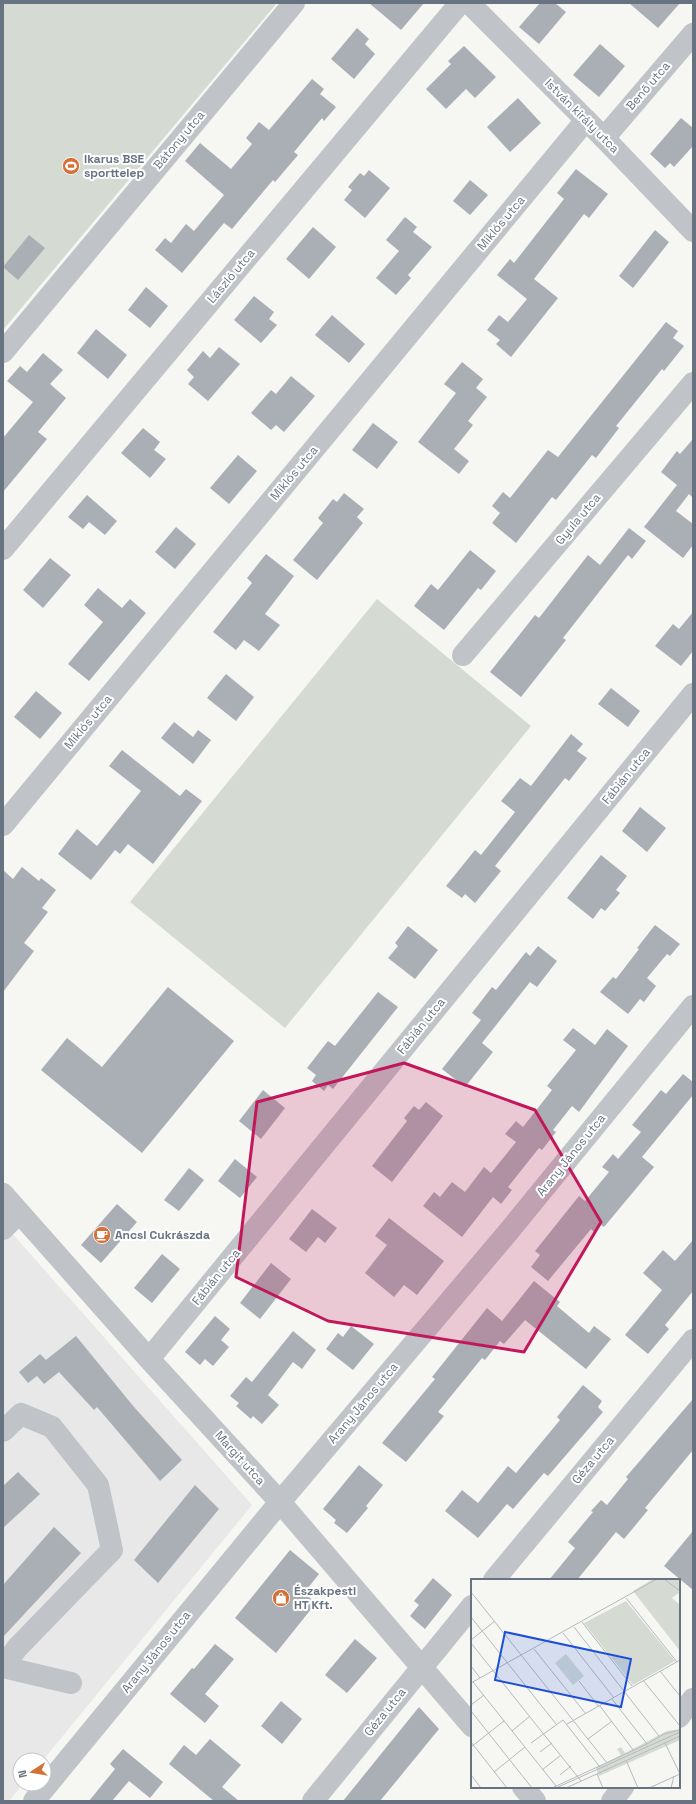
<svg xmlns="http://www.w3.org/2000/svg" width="696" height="1804" font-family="'Space Grotesk',sans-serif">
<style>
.built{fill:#e7e8e7}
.green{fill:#d5dbd3}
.building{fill:#aaafb6}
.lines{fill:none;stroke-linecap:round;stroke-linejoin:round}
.minor{stroke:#c0c3c7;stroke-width:22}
.marked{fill:#c2185b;fill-opacity:0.2;stroke:#c2185b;stroke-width:3;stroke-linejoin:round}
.labels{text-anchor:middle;stroke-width:4;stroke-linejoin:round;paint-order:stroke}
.street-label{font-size:12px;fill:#687382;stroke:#fff}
.poi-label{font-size:12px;font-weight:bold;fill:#687382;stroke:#fff;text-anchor:start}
.inset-road{fill:none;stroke:#b4babf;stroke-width:1}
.view{fill:#1d4ed8;fill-opacity:0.15;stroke:#1d4ed8;stroke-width:2}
.inset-edge{fill:none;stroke:#687382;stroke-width:2}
</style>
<rect width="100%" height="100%" fill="#f6f6f3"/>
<path class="built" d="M3,1223L252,1505L43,1760H20V1784H23L9,1801H3Z"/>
<g class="green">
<path d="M3,3H277L3,330Z"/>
<path d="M377,599L531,726L285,1028L130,902Z"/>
</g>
<g class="building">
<path d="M369,3H424L401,30Z"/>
<path d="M540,3H555L566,12L539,44L519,27Z"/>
<path d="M629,3H680L658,28Z"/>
<path d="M357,28L369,39L365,44L375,54L354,79L331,59Z"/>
<path d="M600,44L625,66L599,97L573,75Z"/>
<path d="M464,46L496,77L475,98L466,89L446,109L426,89L451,64L448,61Z"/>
<path d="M312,79L324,89L320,94L336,107L324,121L322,118L294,152L298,155L275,182L273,180L232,229L224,223L182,273L155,250L165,238L171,243L186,224L194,231L224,195L185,161L200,143L231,169L252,144L246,138L259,122L269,130Z"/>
<path d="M518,98L541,123L510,152L487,127Z"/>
<path d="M681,118L693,128V146L674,167L670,163L665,168L650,154Z"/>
<path d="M576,169L608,194L589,218L584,214L534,279L558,298L511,357L496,344L500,340L487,330L499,315L508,322L527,299L497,275L510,259L514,263L564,199L557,193Z"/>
<path d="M369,170L390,188L365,218L344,200L352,190L348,187L360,173L364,176Z"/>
<path d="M470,180L488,195L470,215L453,201Z"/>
<path d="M405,217L417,227L413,232L432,247L408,275L411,278L396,295L376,278L399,251L386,240Z"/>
<path d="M313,227L336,247L309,279L286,259Z"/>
<path d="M655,230L669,242L633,288L619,276Z"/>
<path d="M29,235L45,248L18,280L3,267Z"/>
<path d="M146,287L168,306L150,328L128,310Z"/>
<path d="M254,296L274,312L269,319L277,325L261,343L234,320Z"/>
<path d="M332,315L365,344L349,363L315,335Z"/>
<path d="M666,322L678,331L673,338L684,346L664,371L662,369L616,426L619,428L596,458L592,455L556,500L552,497L516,543L492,523L500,513L492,506L503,492L510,498L548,450L558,457Z"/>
<path d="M96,329L127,355L108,379L77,353Z"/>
<path d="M219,347L240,364L208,401L188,384L194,377L187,370L203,351L210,358Z"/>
<path d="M43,353L63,370L50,384L66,398L38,432L47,439L3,492V438L33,402L7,381L20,366L27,372Z"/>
<path d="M462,362L483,379L476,388L487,397L468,421L473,425L454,449L469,461L459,474L418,442L456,393L444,384Z"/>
<path d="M291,376L315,396L284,432L276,425L271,430L251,413L271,390L276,394Z"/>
<path d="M373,423L398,442L377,469L352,450Z"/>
<path d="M143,428L160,442L154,450L166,459L150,478L121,453Z"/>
<path d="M693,439V498L689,494L676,511L693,524V545L683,558L644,527L677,485L661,472L677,451L680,454Z"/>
<path d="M238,455L257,471L229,504L210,488Z"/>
<path d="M344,493L364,509L357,517L363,523L317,580L293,560L323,523L318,518L333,499L337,502Z"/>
<path d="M87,495L117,521L105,535L89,522L83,529L68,517Z"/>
<path d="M176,527L196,544L175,569L155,552Z"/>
<path d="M629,528L646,541L632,559L628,555L563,638L566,640L521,697L490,672L535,615L539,618L588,555L600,565Z"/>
<path d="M470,550L496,571L481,590L478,588L444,630L414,606L431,584L438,590Z"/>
<path d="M266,554L294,576L265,614L280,625L259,651L244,640L236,650L213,632L252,583L247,578Z"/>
<path d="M50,558L71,575L43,608L23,590Z"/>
<path d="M98,588L122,608L130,599L146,613L89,681L68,664L103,622L84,605Z"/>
<path d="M693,612V651L681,666L655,646L673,624L679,629Z"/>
<path d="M226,674L254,697L236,721L207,698Z"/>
<path d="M611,688L640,711L628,727L598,704Z"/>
<path d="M36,691L62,713L40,739L14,717Z"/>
<path d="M174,722L193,737L198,730L211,740L193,764L161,738Z"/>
<path d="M571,734L583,744L577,751L587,758L569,781L565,778L495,866L501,871L475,903L465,894L462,898L446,886L475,850L481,855L515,812L501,801L520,778L531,786Z"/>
<path d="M122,750L180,796L186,789L202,801L153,864L128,844L120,854L115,850L91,880L58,854L77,829L97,846L141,791L109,766Z"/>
<path d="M640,807L666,828L647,852L622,831Z"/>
<path d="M601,855L627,876L616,890L620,893L605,911L601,908L593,919L567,898Z"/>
<path d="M22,867L39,881L41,878L56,890L42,908L48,912L24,943L34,951L3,992V870L13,879Z"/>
<path d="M655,925L680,944L670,956L667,954L647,978L656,986L644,1002L640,999L628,1014L600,992L613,977L616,979L639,949L637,948Z"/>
<path d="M408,926L438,950L415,979L388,958L398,946L395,943Z"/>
<path d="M538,946L557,961L537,987L530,982L482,1043L493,1052L465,1087L442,1069L481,1020L472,1013L492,987L496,990L526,952L530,956Z"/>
<path d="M168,987L234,1041L142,1153L41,1070L67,1038L102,1067Z"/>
<path d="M378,992L398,1007L333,1089L328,1085L324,1091L312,1081L316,1075L307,1068L328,1041L335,1046Z"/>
<path d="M573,1028L595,1045L607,1029L628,1046L579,1112L572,1106L553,1130L556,1132L542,1150L539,1148L508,1187L512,1190L501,1204L493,1197L462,1237L423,1206L434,1192L440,1197L452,1182L465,1192L484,1167L491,1173L516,1142L505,1134L516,1121L523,1127L552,1090L547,1086L576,1050L563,1040Z"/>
<path d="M683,1074L693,1082V1095L642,1157L654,1167L604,1227L601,1225L595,1233L591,1229L548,1281L531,1267L540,1255L535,1251L579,1196L585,1201L609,1172L602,1167L613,1154L618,1159L641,1132L632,1125L661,1090L666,1094Z"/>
<path d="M263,1090L285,1108L261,1139L239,1121Z"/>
<path d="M426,1102L443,1116L392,1182L372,1166L407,1121L404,1118L414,1106L419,1110Z"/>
<path d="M235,1159L257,1177L240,1198L218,1181Z"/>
<path d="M189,1168L204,1180L179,1211L164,1200Z"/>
<path d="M117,1204L137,1222L101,1263L81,1245Z"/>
<path d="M312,1209L337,1228L325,1243L318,1237L306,1252L289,1239Z"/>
<path d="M389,1218L444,1261L417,1295L404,1285L394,1297L365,1273L387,1245L375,1236Z"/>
<path d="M693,1240V1291L665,1325L669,1329L648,1354L625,1335L662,1290L643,1273L663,1250L675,1261Z"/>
<path d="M162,1254L180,1269L152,1303L134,1288Z"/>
<path d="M271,1263L291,1279L260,1319L240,1303Z"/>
<path d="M534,1281L560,1302L557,1306L589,1333L594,1326L611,1339L586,1369L525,1320L504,1344L500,1341L485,1360L482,1358L438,1412L444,1416L406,1462L382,1443L435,1379L432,1377L487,1308L502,1321Z"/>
<path d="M215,1316L230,1329L221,1340L229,1347L213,1366L205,1359L200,1365L185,1352Z"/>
<path d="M351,1326L374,1344L353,1370L326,1349L338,1333L343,1337Z"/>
<path d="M293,1331L316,1350L302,1369L293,1362L268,1395L279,1405L262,1424L253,1416L251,1419L236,1406L239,1403L230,1396L246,1377L252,1382Z"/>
<path d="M76,1336L134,1407L182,1460L160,1481L97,1407L94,1410L59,1372L44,1384L37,1376L28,1383L19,1372L40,1354L46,1360Z"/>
<path d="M583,1385L602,1401L598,1407L603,1412L548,1476L544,1473L513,1509L507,1504L478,1538L445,1511L462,1490L478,1503L508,1466L516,1473L560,1420L557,1417Z"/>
<path d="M693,1399V1450L645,1508L648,1510L624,1539L616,1532L577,1580H549L575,1548L568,1542L593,1512L591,1511L601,1500L607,1505L628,1479L626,1477Z"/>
<path d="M359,1465L383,1485L366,1506L368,1508L347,1533L334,1523L336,1520L323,1509Z"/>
<path d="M18,1472L40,1494L3,1528V1486Z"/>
<path d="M195,1485L219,1509L158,1583L134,1560Z"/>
<path d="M54,1527L81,1553L3,1637V1585Z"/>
<path d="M693,1531V1590L664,1566Z"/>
<path d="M290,1550L319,1574L304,1593L316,1603L276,1653L235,1618Z"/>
<path d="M433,1578L452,1595L425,1629L410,1616L419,1605L414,1601Z"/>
<path d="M355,1639L377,1658L347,1693L325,1675Z"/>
<path d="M215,1644L234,1659L205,1694L219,1706L205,1723L170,1694L192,1668L194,1669Z"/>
<path d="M281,1701L302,1719L282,1744L261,1726Z"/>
<path d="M419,1707L439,1729L380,1801H343Z"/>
<path d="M210,1739L241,1765L222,1787L239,1801H214L169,1764L184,1745L196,1755Z"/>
<path d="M123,1749L163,1782L150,1798L129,1781L112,1801H89L115,1769L110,1764Z"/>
</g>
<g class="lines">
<g class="minor">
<path d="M469,3L604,138L693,231"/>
<path d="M604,138L693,34"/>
<path d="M3,352L294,3"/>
<path d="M3,549L460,3"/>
<path d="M463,655L693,383"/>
<path d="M3,825L586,120"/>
<path d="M3,1194L149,1359L280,1502L472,1726"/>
<path d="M3,1229L19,1213"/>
<path d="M149,1359L693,694"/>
<path d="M3,1431L21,1414L52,1427L98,1485L112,1550L17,1648L3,1667"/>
<path d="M494,1580L693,1340"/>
<path d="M3,1667L71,1683"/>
<path d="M679,1717L693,1699"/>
<path d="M523,1787L535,1801"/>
<path d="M34,1801L280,1502L509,1231L693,1006"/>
<path d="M313,1801L472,1606"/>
<path d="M612,1801L623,1787"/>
</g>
</g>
<path class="marked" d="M404,1063L535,1110L601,1222L524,1352L328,1321L236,1277L257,1102Z"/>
<defs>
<symbol id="stadium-disc" viewBox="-11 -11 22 22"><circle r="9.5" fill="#d47136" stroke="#fff"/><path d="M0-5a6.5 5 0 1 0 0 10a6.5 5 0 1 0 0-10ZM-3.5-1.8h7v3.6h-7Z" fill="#fff"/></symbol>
<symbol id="cafe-disc" viewBox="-11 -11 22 22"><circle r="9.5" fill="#d47136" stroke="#fff"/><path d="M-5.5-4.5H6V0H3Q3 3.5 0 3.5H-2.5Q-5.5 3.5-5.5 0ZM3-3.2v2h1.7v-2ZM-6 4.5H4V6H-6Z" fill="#fff"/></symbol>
<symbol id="shop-disc" viewBox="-11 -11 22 22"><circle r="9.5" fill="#d47136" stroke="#fff"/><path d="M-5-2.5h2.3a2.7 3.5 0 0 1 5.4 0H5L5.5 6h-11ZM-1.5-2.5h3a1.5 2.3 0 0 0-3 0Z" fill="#fff"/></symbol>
</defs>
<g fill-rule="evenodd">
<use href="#stadium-disc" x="61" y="156" width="20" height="20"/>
<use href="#cafe-disc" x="92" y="1225" width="20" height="20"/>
<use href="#shop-disc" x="271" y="1588" width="20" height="20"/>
</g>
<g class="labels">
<g class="street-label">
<text transform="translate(648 86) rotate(-49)" y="4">Benő utca</text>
<text transform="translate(582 116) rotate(45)" y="4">István király utca</text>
<text transform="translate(179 140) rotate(-50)" y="4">Bátony utca</text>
<text transform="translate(501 223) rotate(-50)" y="4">Miklós utca</text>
<text transform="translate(231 276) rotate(-50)" y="4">László utca</text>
<text transform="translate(294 473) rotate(-50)" y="4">Miklós utca</text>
<text transform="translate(578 519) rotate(-50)" y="4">Gyula utca</text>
<text transform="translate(88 722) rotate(-50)" y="4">Miklós utca</text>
<text transform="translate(626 776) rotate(-51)" y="4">Fábián utca</text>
<text transform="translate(421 1026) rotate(-51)" y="4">Fábián utca</text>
<text transform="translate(571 1155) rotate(-51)" y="4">Arany János utca</text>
<text transform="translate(216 1277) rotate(-51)" y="4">Fábián utca</text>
<text transform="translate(363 1403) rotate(-50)" y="4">Arany János utca</text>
<text transform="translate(240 1458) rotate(48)" y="4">Margit utca</text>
<text transform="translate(593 1460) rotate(-50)" y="4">Géza utca</text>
<text transform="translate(156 1652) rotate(-51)" y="4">Arany János utca</text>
<text transform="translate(385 1712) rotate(-51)" y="4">Géza utca</text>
</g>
<g class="poi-label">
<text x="84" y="163">Ikarus BSE<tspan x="84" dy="14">sporttelep</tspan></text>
<text x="115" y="1239">Ancsi Cukrászda</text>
<text x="294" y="1595">Északpesti<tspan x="294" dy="14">HT Kft.</tspan></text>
</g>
</g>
<g transform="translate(471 1579)">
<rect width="209" height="209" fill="#f6f6f3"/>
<path d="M182,0H209V13L201,19L209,26V72L162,12ZM155,22L204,82L162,106L113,44ZM95,75L113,97L102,106L84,84ZM209,150V161L128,197L125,189L150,176L146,170L150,168L154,174L196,152Z" fill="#d5dbd3"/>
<path class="inset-road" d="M193,0L209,12M0,13L136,184M155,19L206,83M0,38L85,145M111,43L161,107M103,48L188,157M92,54L143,119M0,61L24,42M0,64L110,202M63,70L115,135M0,87L9,99M189,92L209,117M172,101L209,147M108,102L128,128M2,103L85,207M0,104L186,0M141,120L176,165M0,126L13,116M129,127L163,172M0,132L61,209M96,145L209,81M41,152L59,137M117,160L141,142M0,163L36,209M60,164L92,141L129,188M194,164L209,195M0,168L33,142M69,173L81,164M155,181L167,209M71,191L90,176M23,193L54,168M126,195L132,209M0,196L10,209M89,196L100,187M81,209L176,165L193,155L209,151M85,209L209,153M95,209L209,157M178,209L209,195M200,209L203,197"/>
<path class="view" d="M34,53L160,80L150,128L24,101Z"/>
<rect width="209" height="209" class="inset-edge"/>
</g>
<rect width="696" height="1804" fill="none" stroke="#687382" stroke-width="8"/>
<g transform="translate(32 1772) rotate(258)"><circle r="19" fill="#ffffff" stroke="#c3c7cd"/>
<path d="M0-3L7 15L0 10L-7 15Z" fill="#d47136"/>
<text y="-6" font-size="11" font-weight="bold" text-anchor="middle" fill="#687382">N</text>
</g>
</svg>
